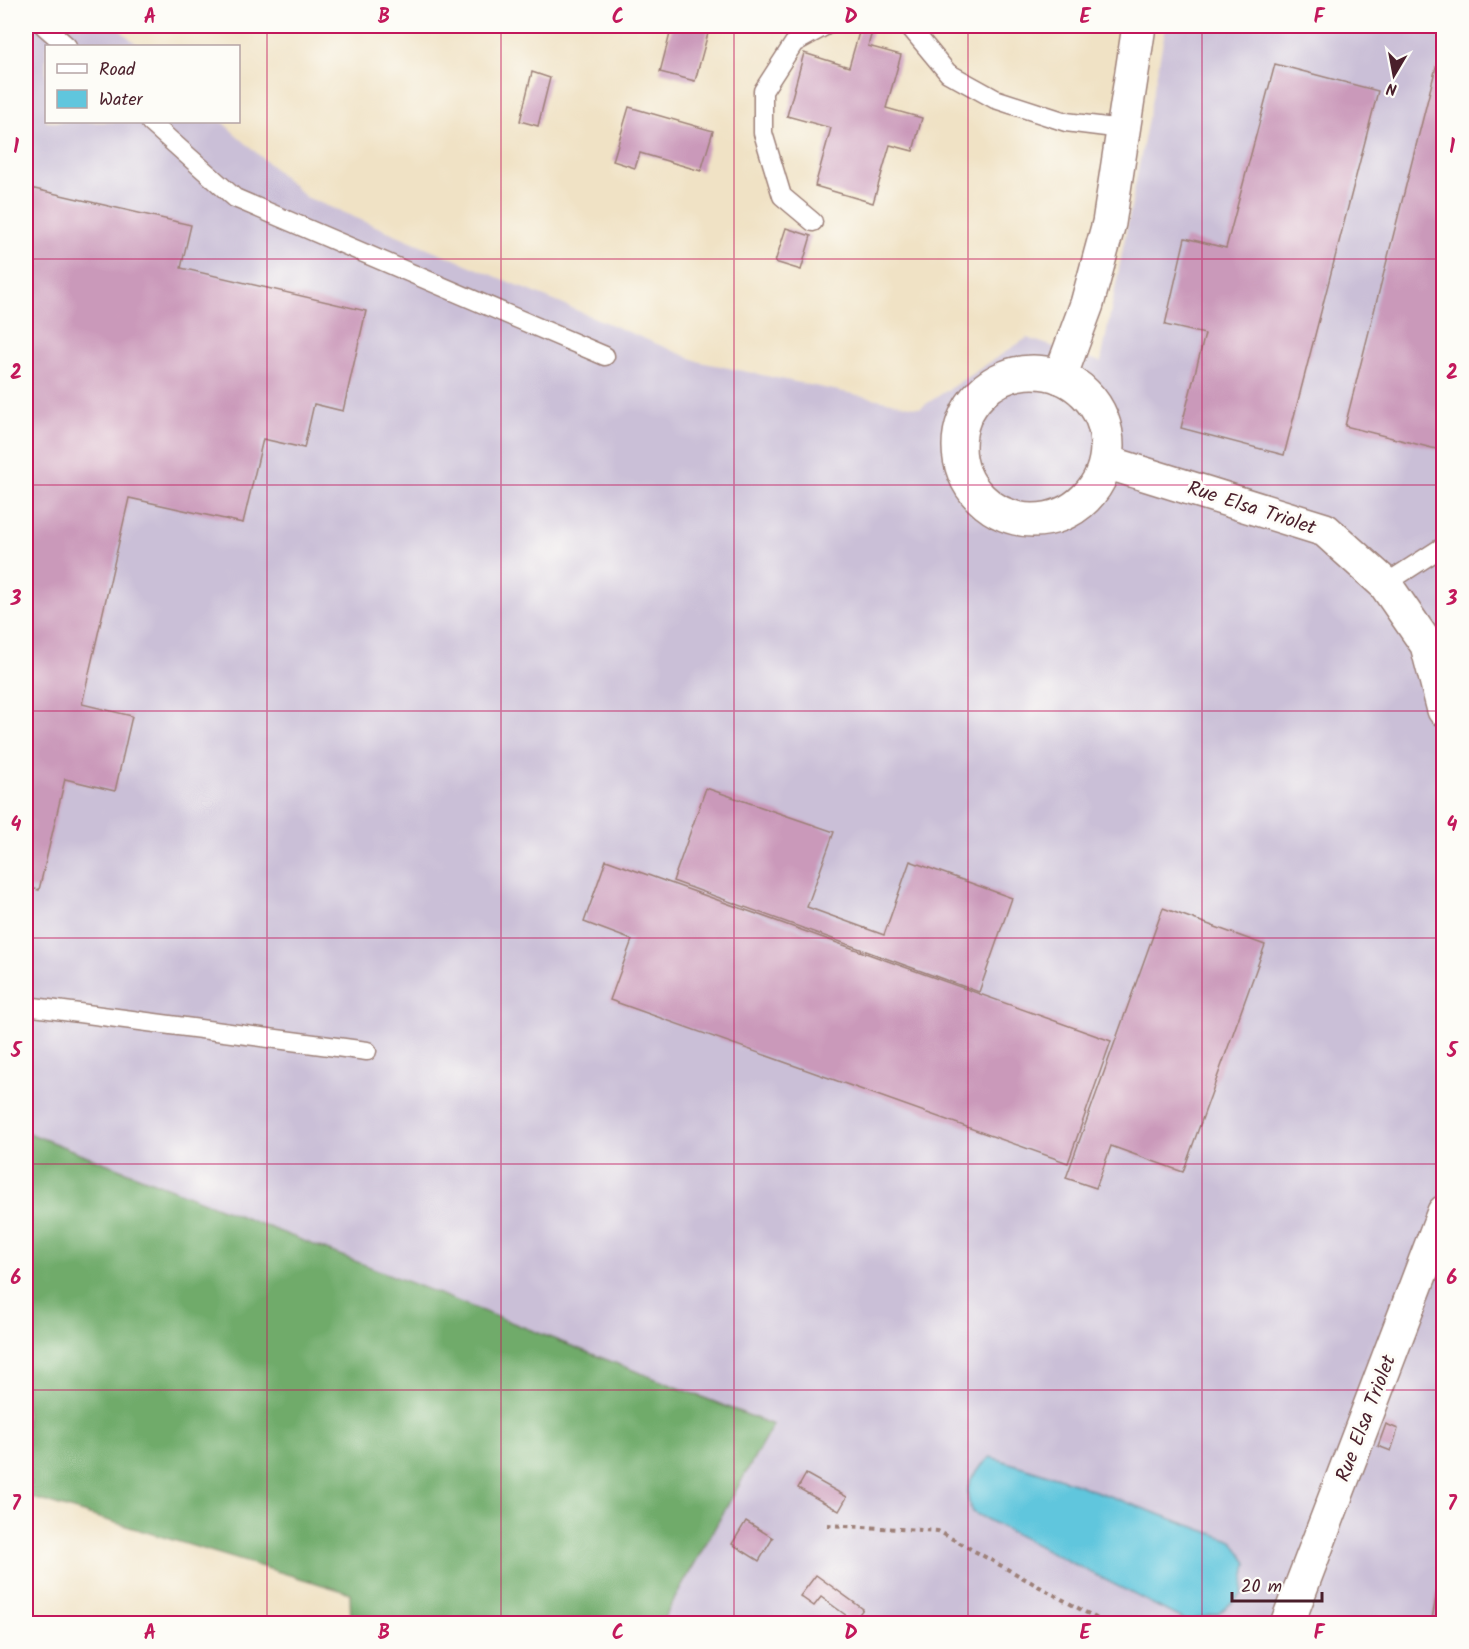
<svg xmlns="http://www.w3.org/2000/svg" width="1469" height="1649" font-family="Kalam,sans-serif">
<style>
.industrial{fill:#cabfd7}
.forest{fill:#70ab6b;stroke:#5d654b;stroke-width:1.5}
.water{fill:#60c6dd;stroke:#557284;stroke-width:1.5}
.building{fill:#ca99ba}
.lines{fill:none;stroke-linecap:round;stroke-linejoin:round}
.service-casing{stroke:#9d8078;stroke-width:21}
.minor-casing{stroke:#9d8078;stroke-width:36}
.path{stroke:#9d8078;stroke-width:4;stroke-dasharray:4.5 4.5;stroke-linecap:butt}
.service{stroke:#fff;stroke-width:18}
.minor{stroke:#fff;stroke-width:33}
.grid{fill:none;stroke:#c2185b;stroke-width:1.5;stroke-opacity:0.55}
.labels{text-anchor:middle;stroke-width:6;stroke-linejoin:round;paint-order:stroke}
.street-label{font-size:20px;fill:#4a1f2b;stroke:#fdfcf7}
.neatline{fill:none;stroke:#c2185b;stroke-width:2}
.grid-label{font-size:20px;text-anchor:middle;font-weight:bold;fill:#c2185b}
</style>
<rect width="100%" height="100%" fill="#fdfcf7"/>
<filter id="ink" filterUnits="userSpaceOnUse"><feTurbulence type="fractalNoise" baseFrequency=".0167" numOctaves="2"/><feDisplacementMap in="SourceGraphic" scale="12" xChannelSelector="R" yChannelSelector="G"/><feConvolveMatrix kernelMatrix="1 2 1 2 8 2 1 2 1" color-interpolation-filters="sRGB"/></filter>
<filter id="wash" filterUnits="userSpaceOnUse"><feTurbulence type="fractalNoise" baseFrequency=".008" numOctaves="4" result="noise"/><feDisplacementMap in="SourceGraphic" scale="24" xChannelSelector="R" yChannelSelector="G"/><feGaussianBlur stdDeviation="1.35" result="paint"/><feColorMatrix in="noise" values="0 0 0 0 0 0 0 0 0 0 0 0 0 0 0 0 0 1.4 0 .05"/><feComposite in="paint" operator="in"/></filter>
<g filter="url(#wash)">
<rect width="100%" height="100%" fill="#f0e2c5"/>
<path class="industrial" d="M26,26H115L139,46H46V122H222L306,197L700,362L920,408L1027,338L1101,362L1166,26H1443V1623H661L772,1425L26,1132Z"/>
<path class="forest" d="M26,1132L773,1425L661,1623H351L350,1593L26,1496Z"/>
<path class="water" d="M990,1457L1065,1480L1233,1541L1247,1563L1242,1594L1218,1614L1186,1621L972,1512C961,1485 972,1475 990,1457Z"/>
<g id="blocks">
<g class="building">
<path d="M672,26H710L695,81L660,72Z"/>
<path d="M860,29L872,32L868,46L901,55L886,108L922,118L913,151L890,145L873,203L815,186L831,128L787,116L804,53L849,67Z"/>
<path d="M1275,64L1378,91L1284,455L1181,428L1205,334L1165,325L1185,238L1226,248Z"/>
<path d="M1436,67L1444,69V451L1345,426Z"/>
<path d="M532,72L550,78L538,126L520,121Z"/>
<path d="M629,107L713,131L701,171L640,153L635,168L613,161Z"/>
<path d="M26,187L191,225L181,268L366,311L343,411L314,404L304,448L263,439L243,523L129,498L82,704L132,716L115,791L65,779L39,890L26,887Z"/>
<path d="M786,228L811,236L801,270L775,262Z"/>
<path d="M706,788L834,832L807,907L884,935L910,861L1012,898L979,992L673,881Z"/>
<path d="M606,860L1111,1041L1068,1163L610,1000L632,940L584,922Z"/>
<path d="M1163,908L1265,945L1183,1172L1111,1146L1096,1188L1066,1178Z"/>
<path d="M1386,1424L1398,1429L1391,1451L1378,1446Z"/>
<path d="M806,1474L847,1497L839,1511L798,1488Z"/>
<path d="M746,1521L773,1538L759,1561L732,1544Z"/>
<path d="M816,1575L863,1609L854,1621L821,1597L814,1606L800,1596Z"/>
<path d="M1438,1587L1444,1588V1624H1431Z"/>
</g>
</g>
</g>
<g filter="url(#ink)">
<use href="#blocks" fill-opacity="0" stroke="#9d8078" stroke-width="1.5"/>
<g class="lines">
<defs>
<g id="service">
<path d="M44,26L67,46"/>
<path d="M909,26L948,73L995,99L1066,122L1122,129"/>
<path d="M150,122L235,198L605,356"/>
<path d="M813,222L782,196L763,133V91L794,43L825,26"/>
<path d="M1385,584L1444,546"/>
<path d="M26,1006L367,1051"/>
</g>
<g id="minor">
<circle cx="1033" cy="446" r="74"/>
<path d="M1060,377L1087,304L1109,223L1139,26"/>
<path d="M1106,462L1325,530L1385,584L1427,645L1444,710"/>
<path d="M1287,1624L1444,1212"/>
</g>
</defs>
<use href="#service" class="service-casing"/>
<use href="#minor" class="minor-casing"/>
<g class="path">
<path d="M827,1525L938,1531L1107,1624"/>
<path d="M684,1622L686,1624"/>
</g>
<use href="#service" class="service"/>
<use href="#minor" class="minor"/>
</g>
</g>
<path class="grid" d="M267,26V1624M501,26V1624M734,26V1624M968,26V1624M1202,26V1624M26,259H1444M26,485H1444M26,711H1444M26,938H1444M26,1164H1444M26,1390H1444"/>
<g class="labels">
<g class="street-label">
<text transform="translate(1252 507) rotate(18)" y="7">Rue Elsa Triolet</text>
<text transform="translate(1365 1418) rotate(-69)" y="7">Rue Elsa Triolet</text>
</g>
</g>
<rect width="1469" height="1649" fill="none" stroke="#fdfcf7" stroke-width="66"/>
<rect x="45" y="45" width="195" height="78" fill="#fdfcf7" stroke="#b5a4a5" stroke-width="1.5"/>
<rect x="57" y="64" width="30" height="9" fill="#ffffff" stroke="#b5a4a5" stroke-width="1.5"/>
<text x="99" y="75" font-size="18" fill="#4a1f2b">Road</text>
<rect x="57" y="90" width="30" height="18" fill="#60c6dd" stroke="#b5a4a5" stroke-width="1.5"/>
<text x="99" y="105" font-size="18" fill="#4a1f2b">Water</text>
<g transform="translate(1394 75) rotate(190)" stroke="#fdfcf7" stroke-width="4.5" paint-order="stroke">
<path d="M0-4.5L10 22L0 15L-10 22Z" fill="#4a1f2b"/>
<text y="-9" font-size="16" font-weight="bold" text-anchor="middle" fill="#4a1f2b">N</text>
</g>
<path d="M1232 1592v9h90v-9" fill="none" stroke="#4a1f2b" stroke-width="3"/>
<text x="1241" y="1592" font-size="18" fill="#4a1f2b" stroke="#fdfcf7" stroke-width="4.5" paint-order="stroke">20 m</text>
<rect x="33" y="33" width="1403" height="1583" class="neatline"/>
<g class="grid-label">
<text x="150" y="23">A</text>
<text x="384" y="23">B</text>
<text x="618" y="23">C</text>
<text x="851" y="23">D</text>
<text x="1085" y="23">E</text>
<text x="1319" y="23">F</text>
<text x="16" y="153">1</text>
<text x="1452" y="153">1</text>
<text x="16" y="379">2</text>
<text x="1452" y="379">2</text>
<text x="16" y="605">3</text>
<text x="1452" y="605">3</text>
<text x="16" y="831">4</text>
<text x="1452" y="831">4</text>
<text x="16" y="1057">5</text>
<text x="1452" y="1057">5</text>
<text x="16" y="1284">6</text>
<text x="1452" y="1284">6</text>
<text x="16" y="1510">7</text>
<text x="1452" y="1510">7</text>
<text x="150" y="1639">A</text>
<text x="384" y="1639">B</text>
<text x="618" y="1639">C</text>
<text x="851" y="1639">D</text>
<text x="1085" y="1639">E</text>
<text x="1319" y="1639">F</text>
</g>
</svg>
